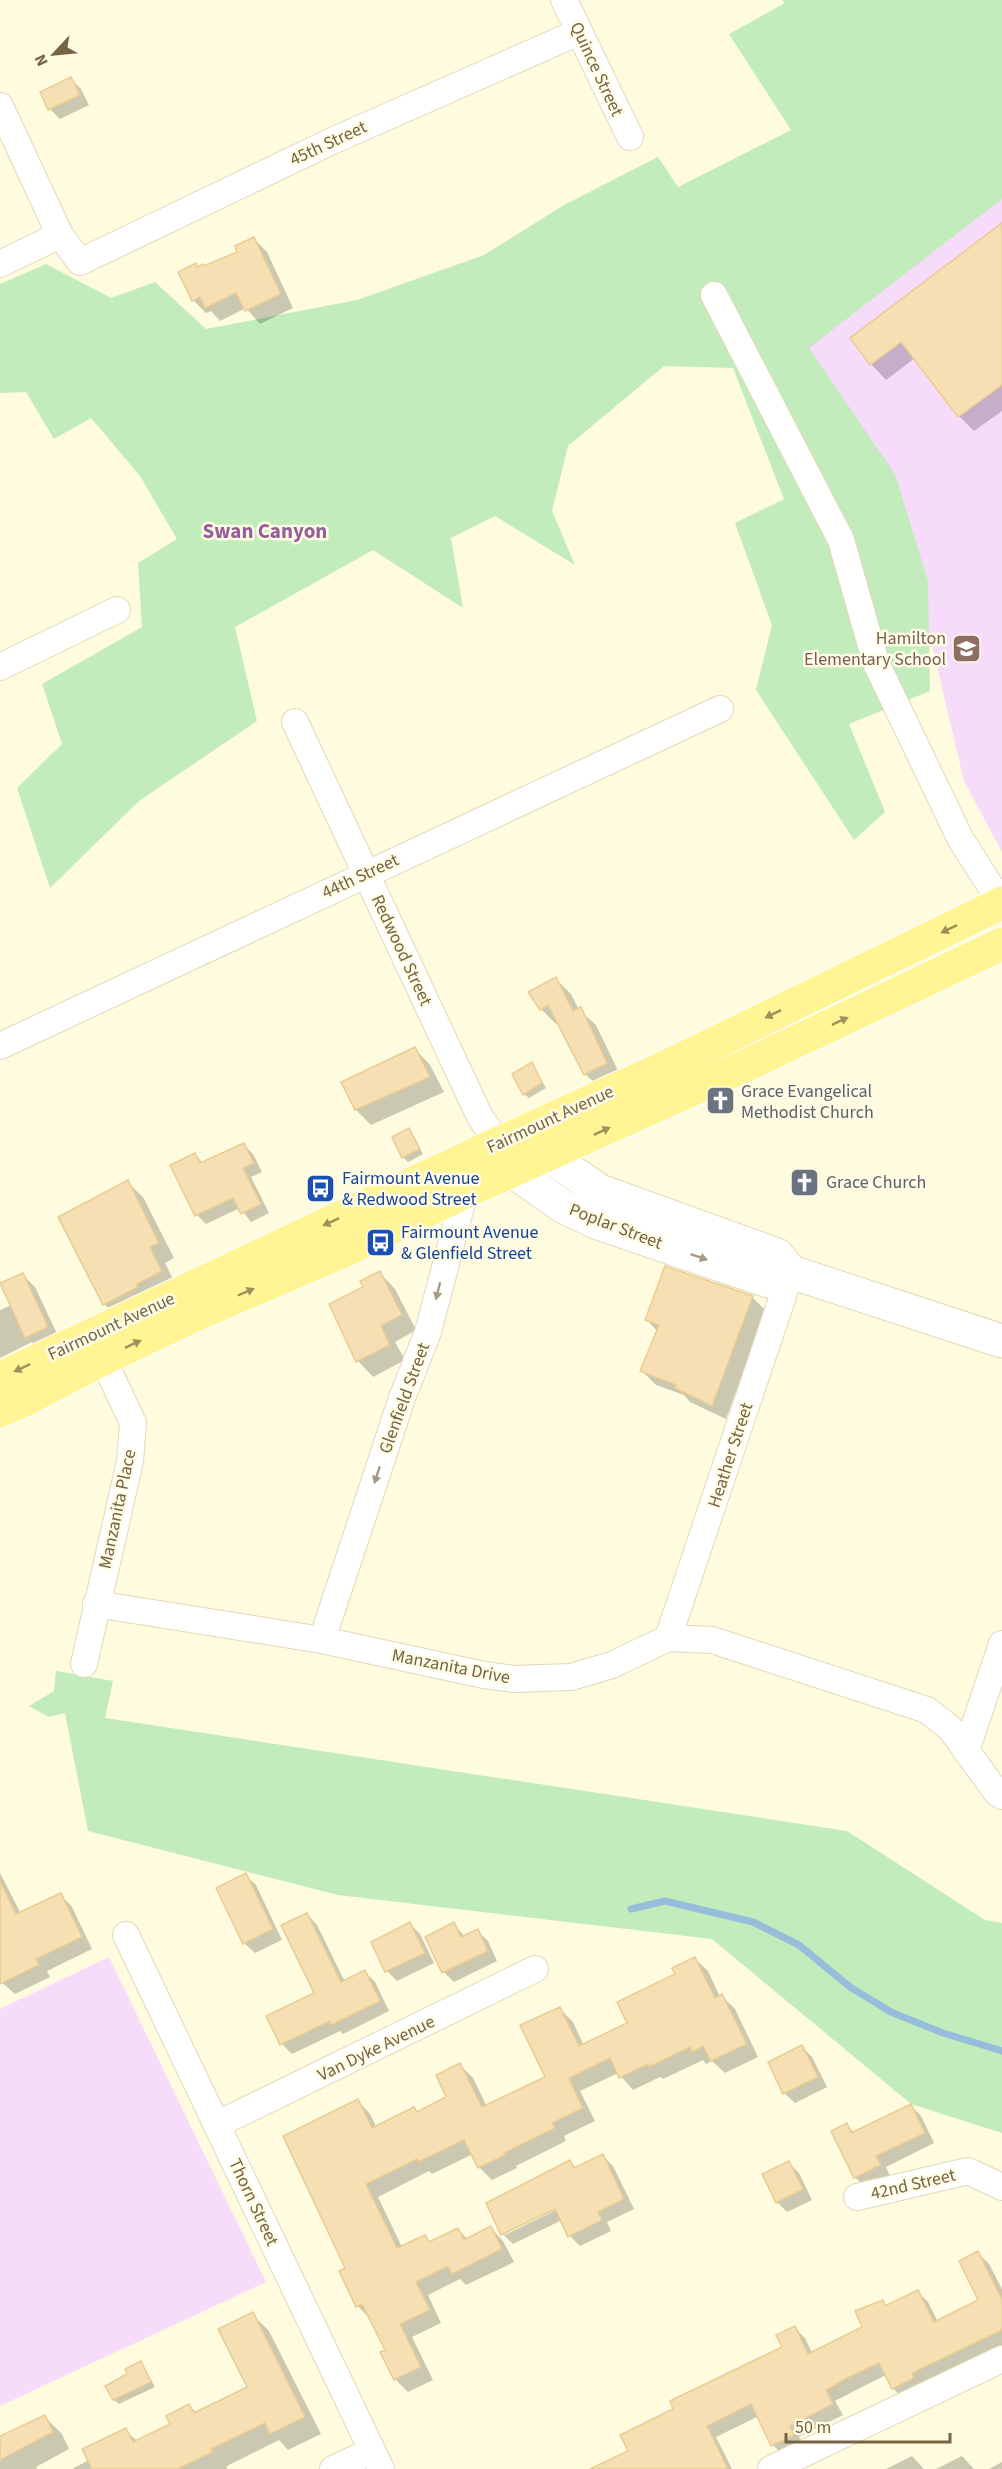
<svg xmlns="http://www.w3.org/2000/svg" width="1002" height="2469" font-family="'Source Sans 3',sans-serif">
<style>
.education{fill:#f7dbfa}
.green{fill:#c2ecbc}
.shadow{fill:#0003;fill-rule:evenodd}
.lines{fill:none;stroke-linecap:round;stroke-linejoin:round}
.stream{stroke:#96bddb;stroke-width:7}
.building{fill:#f6e0b3;stroke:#eacc92;stroke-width:1.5}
.street-casing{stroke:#e3d8b9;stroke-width:28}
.secondary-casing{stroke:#e5d9b4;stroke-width:35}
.primary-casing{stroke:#fff;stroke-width:35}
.street{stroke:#fff;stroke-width:26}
.secondary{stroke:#fff;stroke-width:33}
.primary{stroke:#fff594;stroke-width:33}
.oneway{fill:#9f905c}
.oneway2{fill:#a69a85}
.labels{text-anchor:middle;stroke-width:5;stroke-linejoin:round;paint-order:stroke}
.street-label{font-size:18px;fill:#766444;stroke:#fffce6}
.education-label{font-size:18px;fill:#785e54;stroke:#fffce6;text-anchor:end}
.worship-label{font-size:18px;fill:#5b616d;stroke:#fffce6;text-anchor:start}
.transit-label{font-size:18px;fill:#164399;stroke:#fffce6;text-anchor:start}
.quarter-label{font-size:21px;font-weight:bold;fill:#975f9a;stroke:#fffce6}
</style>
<rect width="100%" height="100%" fill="#fefbde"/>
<g class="education">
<path d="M1002,185V852L964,781L901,514L785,343Z"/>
<path d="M109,1957L266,2282L0,2406V2009Z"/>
</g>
<g class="green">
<path d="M782,0H1002V199L809,348L895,474L928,581L930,691L849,724L885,812L854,840L756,690L772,625L735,523L784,499L733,368L664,366L568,446L552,511L575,565L495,516L451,538L463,608L373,550L235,627L257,721L139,801L50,888L17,788L62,744L42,684L142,627L138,563L177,539L140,476L91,418L54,439L26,392L0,393V284L46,264L111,298L155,282L206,329L357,300L484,255L564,205L658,157L678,187L791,130L729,34L785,3Z"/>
<path d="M56,1671L113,1681L105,1718L847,1831L985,1920L1002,1923V2133L911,2104L712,1939L338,1895L88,1831L65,1713L49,1717L29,1706L54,1691Z"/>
</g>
<g class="shadow">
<path d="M71,79L81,89L89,105L60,119L50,109Z"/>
<path d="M1002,225V411L974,431L959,416L915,358L886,380L871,364Z"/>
<path d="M253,238L267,252L293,308L260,324L246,308L220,321L211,311L206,313L193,300L195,265L198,268H204L239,253Z"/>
<path d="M556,979L571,994L579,1010L596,1025L622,1079L601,1089L585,1074L559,1023L556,1024L541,1009Z"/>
<path d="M415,1049L430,1065L444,1092L371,1125L356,1110Z"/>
<path d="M532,1064L546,1088L529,1098L524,1094Z"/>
<path d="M409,1130L423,1154L408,1162L403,1157Z"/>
<path d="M243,1144L253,1154L262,1172L251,1177L269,1213L251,1222L240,1208L206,1224L197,1215L194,1154L203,1163Z"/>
<path d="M127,1182L143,1197L174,1258L165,1263L177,1287L120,1319L104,1304Z"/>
<path d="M380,1273L395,1289L416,1330L395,1342L405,1360L373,1377L358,1361L331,1305L365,1288Z"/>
<path d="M22,1274L35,1287L60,1340L39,1350L32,1342L0,1358V1310L12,1305Z"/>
<path d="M752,1297L766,1311L726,1419L690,1402L684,1395L656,1385L642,1371L658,1332L647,1320Z"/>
<path d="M0,1873L21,1914L61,1895L72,1907L92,1949L47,1971L50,1977L15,1994L0,1981Z"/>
<path d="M245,1875L256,1885L282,1940L255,1953L244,1943Z"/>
<path d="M307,1914L317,1925L345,1982L365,1972L375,1982L389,2011L343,2034L340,2031L292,2054L282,2044L316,1993Z"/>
<path d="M410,1924L420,1934L434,1963L397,1981L387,1971L373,1942Z"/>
<path d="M454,1924L465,1937L477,1931L488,1941L497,1961L454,1982L444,1972L427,1937Z"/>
<path d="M695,1959L708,1971L720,1997L722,1996L735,2009L758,2057L725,2073L712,2061L706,2064L703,2060L663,2079L660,2077L633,2090L618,2073L580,2091L595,2121L564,2136L566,2141L516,2166L517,2168L492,2180L479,2167L473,2154L432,2174L429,2171L378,2197L402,2247L425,2236L431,2243L458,2229L467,2239L491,2228L503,2241L514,2262L466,2285L460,2279L428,2295L441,2323L412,2337L433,2380L408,2392L395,2379L382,2353L387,2351L370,2319L358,2306L341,2272L347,2269L358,2101L370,2114L377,2128L418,2113L448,2098L460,2065L473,2078L487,2107L547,2078L560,2009L573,2022L584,2046L629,2024Z"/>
<path d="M802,2047L812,2057L827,2087L795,2103L784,2093Z"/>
<path d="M911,2106L921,2116L934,2143L886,2167L890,2176L865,2187L855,2177L847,2125L854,2133Z"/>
<path d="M603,2156L613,2166L634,2209L607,2222L611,2231L580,2246L570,2236L562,2220L513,2244L503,2234L488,2203L570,2162L577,2169ZM561,2204L562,2207L505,2235V2232Z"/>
<path d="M789,2163L799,2173L812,2200L787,2212L777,2202Z"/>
<path d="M978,2253L989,2264L1002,2289V2345L921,2384L903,2399L893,2388L886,2375L860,2388L835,2401L843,2415L799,2437L804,2445L783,2455L773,2445L759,2416L716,2437L732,2469H594L630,2452L675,2409L784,2347L795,2328L805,2338L812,2353L864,2328L883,2302L887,2307L918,2292L928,2302L938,2322L980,2301Z"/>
<path d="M252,2314L269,2331L321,2434L288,2450L279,2440L227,2466V2469H72L89,2460L125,2430L137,2441L172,2425L189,2406L197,2413L249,2388Z"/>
<path d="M141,2363L155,2387L119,2404L114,2400L129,2375Z"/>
<path d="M45,2417L62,2434L69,2449L36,2467L37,2469H0V2438Z"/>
<path d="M912,2456L924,2469H886Z"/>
<path d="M962,2456L974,2469H936Z"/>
<path d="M1002,2462V2469H989Z"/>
</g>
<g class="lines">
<path class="stream" d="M631,1909L665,1901L753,1922L799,1945L850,1987L891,2012L943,2033L1002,2051"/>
</g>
<g class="building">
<path d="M71,77L80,95L48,110L40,92Z"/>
<path d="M1002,223V385L958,417L901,342L870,365L850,338Z"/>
<path d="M254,237L281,294L245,311L236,293L205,308L200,297L192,301L178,272L196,263L197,267L203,264L204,266L237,252L235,246Z"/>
<path d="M556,977L573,1011L581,1007L607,1063L584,1075L548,1005L540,1010L528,992Z"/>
<path d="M415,1047L430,1077L355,1110L341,1082Z"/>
<path d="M532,1062L542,1083L523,1095L512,1074Z"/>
<path d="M409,1128L420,1149L402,1158L392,1137Z"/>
<path d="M244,1143L254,1163L243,1168L261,1204L241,1214L233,1198L195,1216L170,1165L195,1153L200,1163Z"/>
<path d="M128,1180L159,1243L150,1247L162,1271L137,1284L138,1287L103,1305L58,1217Z"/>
<path d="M665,1266L753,1296L712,1406L675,1388L676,1385L640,1371L659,1325L645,1320Z"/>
<path d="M380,1271L402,1315L381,1326L390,1345L356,1362L329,1304L363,1287L360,1281Z"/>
<path d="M23,1273L48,1327L25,1338L0,1283Z"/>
<path d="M246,1873L273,1929L243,1944L216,1888Z"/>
<path d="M0,1881L16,1914L61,1893L82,1937L36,1959L39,1965L0,1984Z"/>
<path d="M307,1913L341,1982L365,1970L380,2001L331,2025L330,2021L280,2045L266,2016L314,1993L281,1925Z"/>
<path d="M410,1922L425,1953L385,1972L371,1942Z"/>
<path d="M454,1922L461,1937L478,1929L488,1951L442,1973L425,1937Z"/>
<path d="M695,1957L715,1998L722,1994L747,2044L711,2061L703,2046L692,2052L690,2047L649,2067L648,2064L619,2078L610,2058L569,2078L583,2108L552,2123L555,2128L504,2153L505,2155L478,2168L464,2140L418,2162L417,2159L366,2184L397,2248L425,2235L429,2242L458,2228L464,2240L491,2226L502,2249L452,2274L448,2266L416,2282L430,2310L400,2324L421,2367L394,2380L380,2352L385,2350L362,2304L356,2307L339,2271L345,2268L283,2136L358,2099L372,2128L414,2107L417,2112L446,2097L436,2075L460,2063L482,2107L545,2077L520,2025L560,2007L579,2046L627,2023L617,2002L675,1974L672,1968Z"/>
<path d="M802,2045L818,2077L783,2094L768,2062Z"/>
<path d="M911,2104L925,2133L876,2156L881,2165L854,2178L831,2131L847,2123L851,2133Z"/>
<path d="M603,2154L624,2199L598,2212L602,2220L568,2237L555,2209L501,2235L486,2203L570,2160L574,2168Z"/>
<path d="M789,2161L803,2189L776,2203L762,2174Z"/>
<path d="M978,2251L1002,2300V2330L912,2373L914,2378L892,2389L879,2363L849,2377L826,2390L833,2404L790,2426L794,2435L771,2446L751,2404L707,2426L728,2469H590L628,2451L620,2435L673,2409L670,2401L782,2347L776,2335L795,2326L808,2354L862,2327L855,2311L883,2300L885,2306L918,2290L934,2322L978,2300L959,2261Z"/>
<path d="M253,2312L305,2417L270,2434L265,2423L211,2449L213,2452L177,2469H92L82,2449L126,2428L133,2442L170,2424L166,2416L189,2404L194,2413L247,2387L218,2329Z"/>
<path d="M141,2361L151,2382L113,2400L105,2386L127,2374L125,2369Z"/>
<path d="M45,2415L53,2432L0,2460V2436Z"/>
</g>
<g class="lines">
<defs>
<g id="street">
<path d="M564,0L630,137"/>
<path d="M0,106L60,235L80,262L332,141L579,32"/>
<path d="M0,264L60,235"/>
<path d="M714,295L841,540L876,663L961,840L1002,904"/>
<path d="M0,667L117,610"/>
<path d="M295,722L480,1117L498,1143"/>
<path d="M0,1046L720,709"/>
<path d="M96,1604L322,1640L484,1675L515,1679L571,1677L612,1665L668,1638L712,1640L927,1710L950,1728L997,1793L1002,1796"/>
<path d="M668,1638L791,1272"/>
<path d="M322,1640L402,1398L428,1332L468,1180"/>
<path d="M84,1664L130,1461L133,1423L103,1359"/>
<path d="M966,1751L1002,1644"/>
<path d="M126,1935L381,2469"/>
<path d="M216,2125L535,1969"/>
<path d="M857,2197L968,2171L1002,2187"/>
<path d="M333,2469L372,2451"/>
<path d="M771,2469L1002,2359"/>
</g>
<g id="secondary">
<path d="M524,1147L549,1156L600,1191L777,1255L791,1272L1002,1341"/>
<path d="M501,1148L514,1172L564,1207L598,1223L768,1281L791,1272"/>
</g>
<g id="primary">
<path d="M0,1378L475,1154L665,1067L1002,903"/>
<path d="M0,1411L25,1400L103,1359L193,1316L351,1248L463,1193L749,1064L1002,944"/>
</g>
</defs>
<use href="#street" class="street-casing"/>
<use href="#secondary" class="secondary-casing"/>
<use href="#primary" class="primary-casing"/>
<use href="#street" class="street"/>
<use href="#secondary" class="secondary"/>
<use href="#primary" class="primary"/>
</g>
<defs><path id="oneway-solid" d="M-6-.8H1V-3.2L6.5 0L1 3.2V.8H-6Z" transform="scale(1.5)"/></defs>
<g class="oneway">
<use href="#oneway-solid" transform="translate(949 929) rotate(154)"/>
<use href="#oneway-solid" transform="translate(773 1014) rotate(154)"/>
<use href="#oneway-solid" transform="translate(840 1021) rotate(-25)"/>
<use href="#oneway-solid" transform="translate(602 1131) rotate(-25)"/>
<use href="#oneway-solid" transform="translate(331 1222) rotate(155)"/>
<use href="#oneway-solid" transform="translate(246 1292) rotate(-23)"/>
<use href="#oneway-solid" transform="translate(133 1344) rotate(-25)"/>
<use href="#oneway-solid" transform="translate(22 1368) rotate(155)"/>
</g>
<g class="oneway2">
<use href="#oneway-solid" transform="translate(699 1257) rotate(19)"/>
<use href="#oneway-solid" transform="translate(438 1291) rotate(104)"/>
<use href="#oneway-solid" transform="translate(377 1475) rotate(108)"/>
</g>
<defs>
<symbol id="school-square" viewBox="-11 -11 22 22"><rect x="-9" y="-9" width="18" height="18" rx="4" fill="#8d6e63" stroke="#fffce6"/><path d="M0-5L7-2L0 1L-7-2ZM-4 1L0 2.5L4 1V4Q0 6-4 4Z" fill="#fff"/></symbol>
<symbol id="church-square" viewBox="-11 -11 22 22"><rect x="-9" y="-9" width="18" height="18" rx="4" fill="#6b7280" stroke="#fffce6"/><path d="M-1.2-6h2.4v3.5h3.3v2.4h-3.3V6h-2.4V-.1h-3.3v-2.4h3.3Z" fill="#fff"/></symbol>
<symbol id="bus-square" viewBox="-11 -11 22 22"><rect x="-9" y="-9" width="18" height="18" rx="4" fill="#1a4fb4" stroke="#fffce6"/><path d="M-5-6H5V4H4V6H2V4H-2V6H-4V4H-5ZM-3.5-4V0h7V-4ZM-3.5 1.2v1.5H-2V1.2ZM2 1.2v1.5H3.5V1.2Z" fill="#fff"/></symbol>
</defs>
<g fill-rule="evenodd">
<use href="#school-square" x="950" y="632" width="33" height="33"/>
<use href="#church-square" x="704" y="1084" width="33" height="33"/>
<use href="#church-square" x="788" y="1166" width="33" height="33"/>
<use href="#bus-square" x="304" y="1172" width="33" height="33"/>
<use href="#bus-square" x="364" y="1226" width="33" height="33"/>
</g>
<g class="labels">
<g class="street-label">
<text transform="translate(597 69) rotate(65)" y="6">Quince Street</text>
<text transform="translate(328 143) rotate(-25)" y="6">45th Street</text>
<text transform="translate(360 876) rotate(-25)" y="6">44th Street</text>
<text transform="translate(402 950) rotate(65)" y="6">Redwood Street</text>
<text transform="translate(550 1119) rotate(-25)" y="6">Fairmount Avenue</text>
<text transform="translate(616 1226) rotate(21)" y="6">Poplar Street</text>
<text transform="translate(111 1326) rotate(-25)" y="6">Fairmount Avenue</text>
<text transform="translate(404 1398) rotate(-70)" y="6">Glenfield Street</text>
<text transform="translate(730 1455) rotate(-72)" y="6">Heather Street</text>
<text transform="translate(117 1509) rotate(-78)" y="6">Manzanita Place</text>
<text transform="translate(451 1666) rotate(11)" y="6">Manzanita Drive</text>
<text transform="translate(376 2048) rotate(-26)" y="6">Van Dyke Avenue</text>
<text transform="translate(913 2184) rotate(-13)" y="6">42nd Street</text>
<text transform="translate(254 2202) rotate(65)" y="6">Thorn Street</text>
</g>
<g class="education-label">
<text x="946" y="644">Hamilton<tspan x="946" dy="21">Elementary School</tspan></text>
</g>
<g class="worship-label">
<text x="741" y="1097">Grace Evangelical<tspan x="741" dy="21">Methodist Church</tspan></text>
<text x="826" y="1188">Grace Church</text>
</g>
<g class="transit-label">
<text x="342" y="1184">Fairmount Avenue<tspan x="342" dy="21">&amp; Redwood Street</tspan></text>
<text x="401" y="1238">Fairmount Avenue<tspan x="401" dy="21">&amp; Glenfield Street</tspan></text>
</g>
<g class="quarter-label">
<text x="265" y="538">Swan Canyon</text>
</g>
</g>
<g transform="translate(54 54) rotate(244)" stroke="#fffce6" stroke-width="4.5" paint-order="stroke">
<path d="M0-4.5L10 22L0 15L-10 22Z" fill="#766444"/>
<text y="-9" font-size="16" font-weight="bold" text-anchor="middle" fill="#766444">N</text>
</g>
<path d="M786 2433v9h164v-9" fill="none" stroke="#766444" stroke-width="3"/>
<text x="795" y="2433" font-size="18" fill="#766444" stroke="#fffce6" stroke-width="4.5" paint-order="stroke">50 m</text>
</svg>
